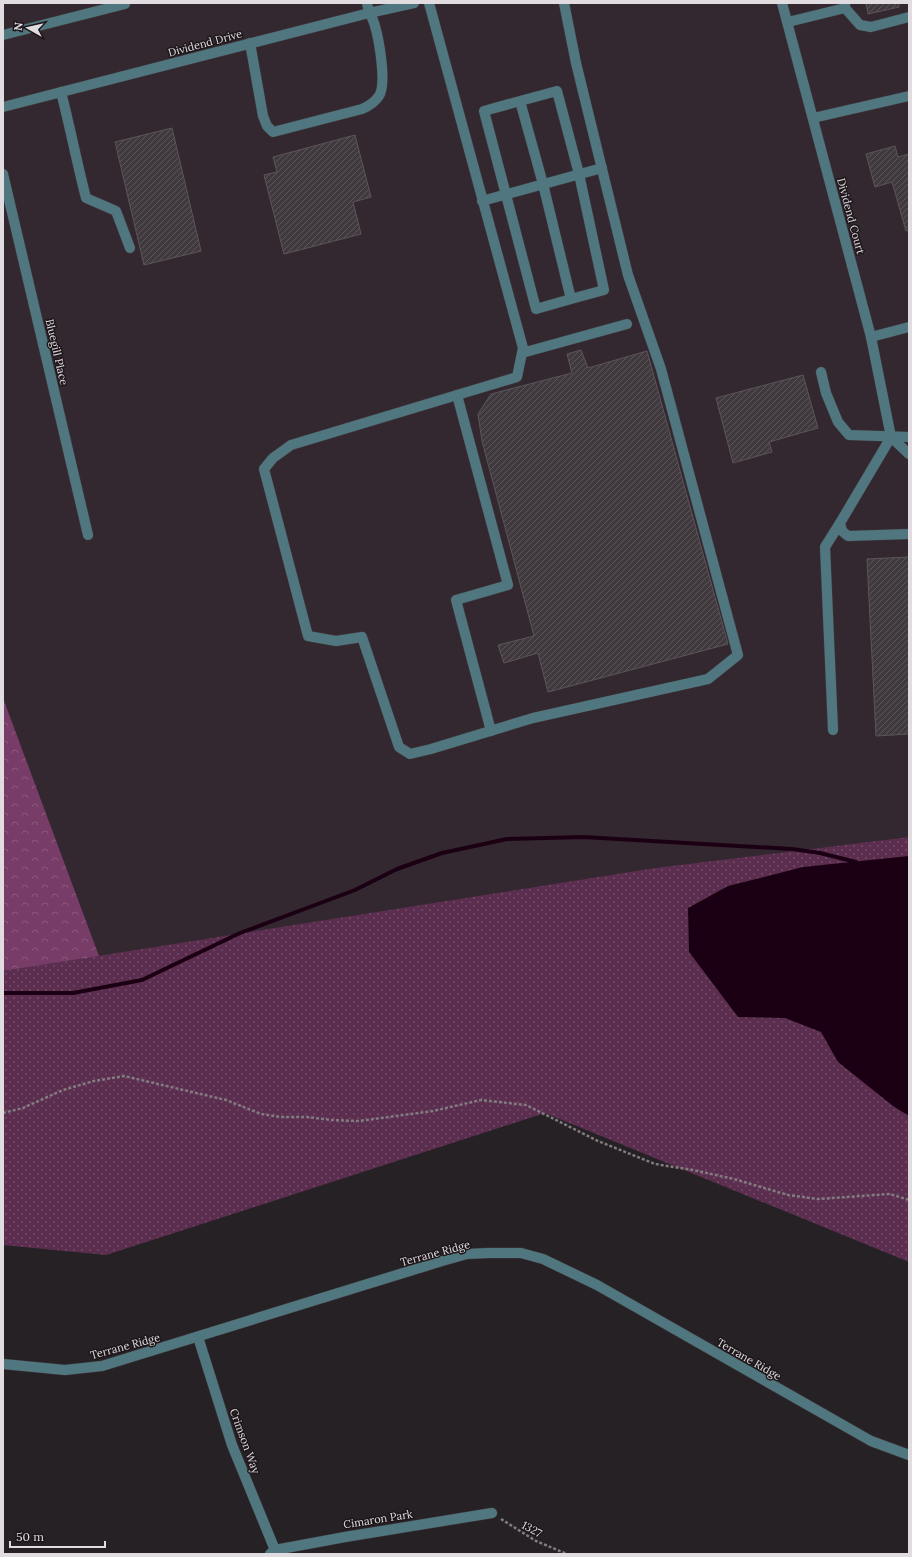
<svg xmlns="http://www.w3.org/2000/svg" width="912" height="1557" font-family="Lora,serif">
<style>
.built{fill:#342830}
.grass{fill:url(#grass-dots)}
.forest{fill:url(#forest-crowns)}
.water{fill:#1b0014}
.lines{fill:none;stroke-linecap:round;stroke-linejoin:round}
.stream{stroke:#1b0014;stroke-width:4}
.building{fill:url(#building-hatch);stroke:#5b5559}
.minor-casing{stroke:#403b3e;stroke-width:11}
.path{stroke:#807c7f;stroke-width:2.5;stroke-dasharray:3 2;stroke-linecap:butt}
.minor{stroke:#50777f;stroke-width:10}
.labels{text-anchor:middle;stroke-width:3;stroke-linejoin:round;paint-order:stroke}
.street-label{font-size:11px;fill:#e0dcdf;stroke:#1d171b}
</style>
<defs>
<pattern id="grass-dots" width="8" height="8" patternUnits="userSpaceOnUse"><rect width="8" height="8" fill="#5b2e4f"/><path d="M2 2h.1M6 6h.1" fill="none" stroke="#724c68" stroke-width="1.8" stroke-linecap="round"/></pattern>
<pattern id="forest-crowns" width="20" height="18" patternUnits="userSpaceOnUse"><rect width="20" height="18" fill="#783c68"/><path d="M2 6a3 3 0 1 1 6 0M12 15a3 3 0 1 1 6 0" fill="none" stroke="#8b587d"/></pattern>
<pattern id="building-hatch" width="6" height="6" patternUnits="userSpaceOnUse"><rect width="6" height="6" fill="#40393d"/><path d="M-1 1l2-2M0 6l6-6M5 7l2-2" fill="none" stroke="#5b5559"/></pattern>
</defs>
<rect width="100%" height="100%" fill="#262124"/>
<path class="built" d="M3,3H909V837L655,868L99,956L3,698Z"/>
<path class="grass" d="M909,837V1262L545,1113L106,1255L3,1245V971L655,868Z"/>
<path class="forest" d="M3,698L99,956L3,971Z"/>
<path class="water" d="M909,856V1116L893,1106L838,1062L821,1032L785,1018L738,1017L689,952L688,908L728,886L803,867Z"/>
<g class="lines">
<path class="stream" d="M3,993H73L142,980L240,933L355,890L397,869L442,853L507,839L583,837L792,849L820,853L856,862"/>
</g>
<g class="building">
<path d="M866,3H899V7L868,14Z"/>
<path d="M172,128L201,251L144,265L115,142Z"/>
<path d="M355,135L371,197L353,202L361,234L284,254L264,175L277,172L273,157Z"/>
<path d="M895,146L898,157L909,154V230L906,231L892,182L875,187L866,154Z"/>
<path d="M581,350L588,368L647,351L728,644L548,692L538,653L504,663L498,645L534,636L482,441L478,414L491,394L572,373L567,354Z"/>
<path d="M803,375L818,428L769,442L772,452L733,463L716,398Z"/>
<path d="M909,557V734L876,736L867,559Z"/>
</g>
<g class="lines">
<defs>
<g id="minor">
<path d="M429,3L523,348L517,377L291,445L273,458L264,469L308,636L336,641L362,637L399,747L410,754L431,749L533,718L708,679L738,655L661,369L628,275L576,63L564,3"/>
<path d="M782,3L871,337L891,437"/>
<path d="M845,8L860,25L871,27L909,17"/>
<path d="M788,22L845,8V3"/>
<path d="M3,35L125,4"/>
<path d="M250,43L263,116L267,126L273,132L362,109C369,106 375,102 379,96C387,84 379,40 375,26C373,18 368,11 367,3"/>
<path d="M61,92C70,127 77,163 86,198L116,211L130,248"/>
<path d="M520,101L557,91L579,174L604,290L571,299L543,184L520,101L484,111L536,309L571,299"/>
<path d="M3,107L369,13L414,3"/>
<path d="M813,118L909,96"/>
<path d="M3,174L88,535"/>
<path d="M482,201L602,168"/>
<path d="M871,337L909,327"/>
<path d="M522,353L627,324"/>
<path d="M821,372L826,393L838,422L849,435L909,437"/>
<path d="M457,395L508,585L456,600L491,731"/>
<path d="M891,437L840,523L842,531L848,536L909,534"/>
<path d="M891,437L909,454"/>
<path d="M833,730L825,547L840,523"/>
<path d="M198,1337L232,1445L275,1550"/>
<path d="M3,1364L65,1370L102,1366L442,1261L467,1254L488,1253H521L543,1259L597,1285L871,1441L909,1455"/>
<path d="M270,1554L275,1550L345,1537L492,1513"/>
</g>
</defs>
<use href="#minor" class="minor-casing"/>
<g class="path">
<path d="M3,1113L23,1108L63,1090L94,1081L124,1076L226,1100L261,1114L281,1117H307L332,1120L359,1121L433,1111L481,1100L526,1105L598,1141L655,1164L693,1170L734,1179L788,1195L818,1199L890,1194L909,1200"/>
<path d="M501,1519L536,1541L567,1554"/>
</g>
<use href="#minor" class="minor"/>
</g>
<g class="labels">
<g class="street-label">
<text transform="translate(205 43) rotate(-15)" y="4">Dividend Drive</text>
<text transform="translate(851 216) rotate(75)" y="4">Dividend Court</text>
<text transform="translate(57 352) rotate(77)" y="4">Bluegill Place</text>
<text transform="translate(435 1253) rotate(-15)" y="4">Terrane Ridge</text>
<text transform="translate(125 1346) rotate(-15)" y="4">Terrane Ridge</text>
<text transform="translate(749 1359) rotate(30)" y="4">Terrane Ridge</text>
<text transform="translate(245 1441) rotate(70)" y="4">Crimson Way</text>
<text transform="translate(378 1519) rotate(-9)" y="4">Cimaron Park</text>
<text transform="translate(532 1529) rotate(29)" y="4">1327</text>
</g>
</g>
<rect width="912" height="1557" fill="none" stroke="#e0dcdf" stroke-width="8"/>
<g transform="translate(28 28) rotate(278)" stroke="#1d171b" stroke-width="3" paint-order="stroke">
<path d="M0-3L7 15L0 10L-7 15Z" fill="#e0dcdf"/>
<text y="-6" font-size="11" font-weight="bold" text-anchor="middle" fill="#e0dcdf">N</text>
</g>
<path d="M10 1541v6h95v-6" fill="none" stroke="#e0dcdf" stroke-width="2"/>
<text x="16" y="1541" font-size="12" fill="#e0dcdf" stroke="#1d171b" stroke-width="3" paint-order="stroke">50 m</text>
</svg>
